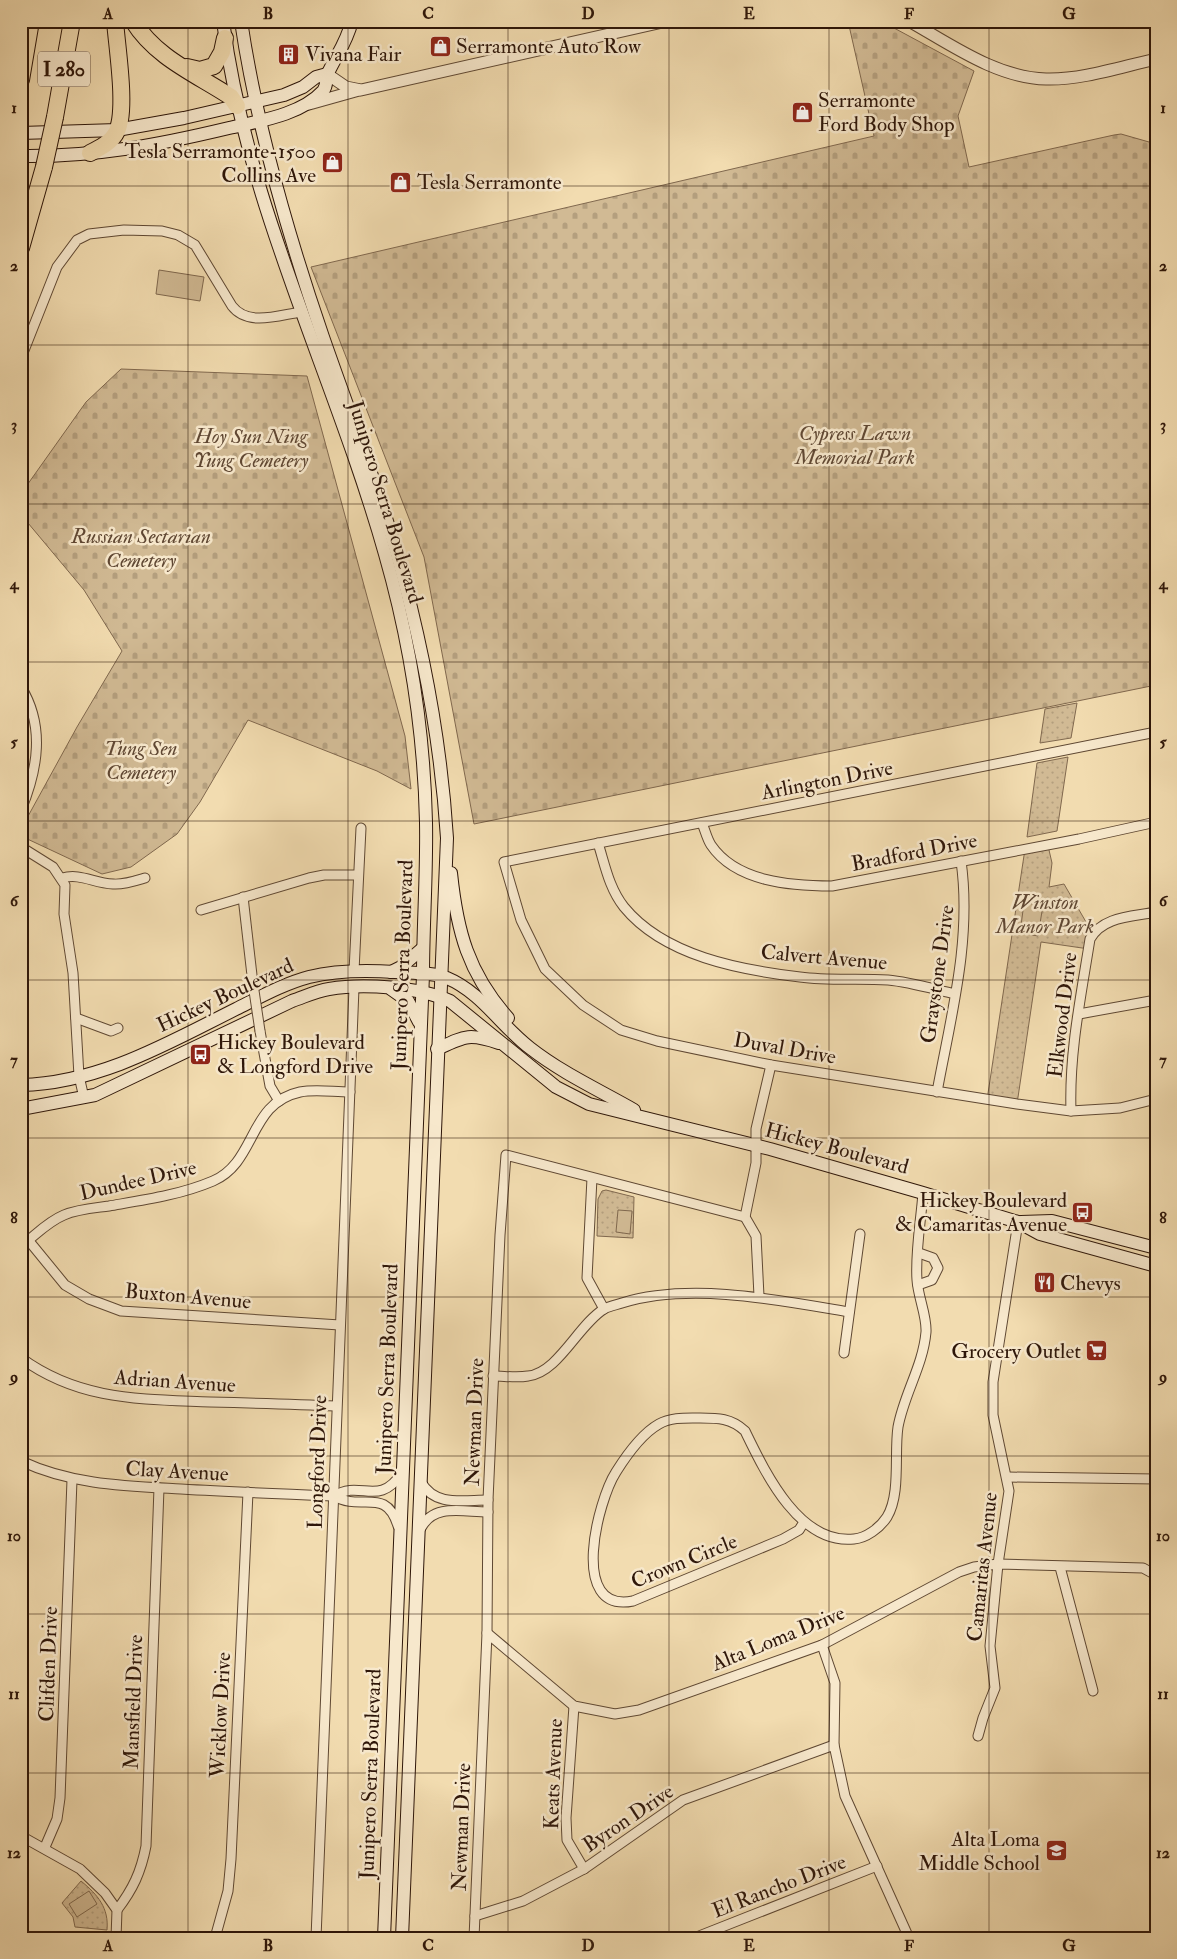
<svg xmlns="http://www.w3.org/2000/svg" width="1177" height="1959" font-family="'IM FELL Double Pica',serif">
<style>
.grass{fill:url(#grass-dots);stroke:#80684e}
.cemetery{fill:url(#cemetery-stones);stroke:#80684e}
.garden{fill:#d1ba94;stroke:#80684e}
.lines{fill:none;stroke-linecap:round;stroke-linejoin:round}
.minor-casing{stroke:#5f4833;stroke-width:11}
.tertiary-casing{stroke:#5f4833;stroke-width:13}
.secondary-casing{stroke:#2e1609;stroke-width:14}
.motorway-casing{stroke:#2e1609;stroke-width:18}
.minor{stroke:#f7e8cc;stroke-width:9}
.tertiary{stroke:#f7e8cc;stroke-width:11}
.secondary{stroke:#f7e8cc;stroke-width:12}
.motorway{stroke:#f2dcb0;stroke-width:16}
.minor-bridge-casing{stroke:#5f4833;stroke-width:11;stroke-linecap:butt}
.motorway-bridge-casing{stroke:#2e1609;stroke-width:18;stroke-linecap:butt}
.minor-bridge{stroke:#f7e8cc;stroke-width:9}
.motorway-bridge{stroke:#f2dcb0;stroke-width:16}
.grid{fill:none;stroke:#2e1609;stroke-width:1;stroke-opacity:0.55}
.labels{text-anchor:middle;stroke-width:5;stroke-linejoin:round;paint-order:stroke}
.shield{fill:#f7e8cc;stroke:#6a5544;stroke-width:1}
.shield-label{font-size:20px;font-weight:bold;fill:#2e1609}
.poi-label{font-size:21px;fill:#2e1609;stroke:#f7e8cc;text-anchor:start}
.park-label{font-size:21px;font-style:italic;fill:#5f4733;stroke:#f7e8cc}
.street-label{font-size:21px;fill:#2e1609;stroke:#f7e8cc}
.neatline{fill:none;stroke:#2e1609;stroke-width:2}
.grid-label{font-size:16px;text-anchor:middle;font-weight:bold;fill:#2e1609}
</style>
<defs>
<pattern id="grass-dots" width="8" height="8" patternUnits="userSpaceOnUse" patternTransform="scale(1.25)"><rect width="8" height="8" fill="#d1ba94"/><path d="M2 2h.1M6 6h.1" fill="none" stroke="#b49f7e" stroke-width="1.8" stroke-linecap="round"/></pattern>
<pattern id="cemetery-stones" width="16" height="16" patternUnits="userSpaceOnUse" patternTransform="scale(1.25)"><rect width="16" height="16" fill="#d1ba94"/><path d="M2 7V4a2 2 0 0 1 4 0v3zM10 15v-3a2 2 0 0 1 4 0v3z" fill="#b49f7e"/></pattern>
</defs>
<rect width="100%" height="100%" fill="#f2dcb0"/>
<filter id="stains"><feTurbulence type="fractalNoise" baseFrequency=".004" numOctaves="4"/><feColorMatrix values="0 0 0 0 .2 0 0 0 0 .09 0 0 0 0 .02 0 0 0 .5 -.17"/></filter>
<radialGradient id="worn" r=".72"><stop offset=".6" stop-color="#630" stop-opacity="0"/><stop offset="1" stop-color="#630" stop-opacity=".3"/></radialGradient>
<g class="grass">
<path d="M1077,703L1071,738L1040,743L1045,709Z"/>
<path d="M1068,757L1057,831L1027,837L1037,763Z"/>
<path d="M1052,844L1049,850L1052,863L1049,887L1064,884L1093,934L1089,949L1041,942L1017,1104L987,1100L1025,849Z"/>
<path d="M606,1190L634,1197L633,1238L597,1236L598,1199L602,1191Z"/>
<path d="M81,1881C98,1895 109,1908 107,1930L75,1927L73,1917L62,1903Z"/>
</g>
<g class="cemetery">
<path d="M848,21H881L974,71L958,116L969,167L1114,135L1121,134L1156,144V685L474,824L424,557L311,267L874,136Z"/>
<path d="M121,369L307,376L405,736L411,789L377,771L248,720L200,802L177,834L131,867L102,874L21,836V829L77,727L122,651L84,590L28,523L25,488L86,402Z"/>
</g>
<g class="garden">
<path d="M159,270L204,277L200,301L156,294Z"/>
<path d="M1024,903L1043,905L1038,936L1020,933Z"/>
<path d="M618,1210L632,1211L630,1234L616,1232Z"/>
<path d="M89,1891L97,1904L77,1917L69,1904Z"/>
</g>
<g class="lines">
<defs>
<g id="minor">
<path d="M21,358L57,267L77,240L89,234L124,230L162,231L178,235L195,245L232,306C248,327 279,315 301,312"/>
<path d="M21,687C45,726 38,769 21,810"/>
<path d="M1156,732L504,862L521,920L545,969L583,1005L621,1030L657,1041L771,1065L1017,1104L1071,1111L1120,1108L1156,1099"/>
<path d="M702,823C705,830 707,839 711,845C736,882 791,886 832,886L1079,839L1156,822"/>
<path d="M598,843C605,865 609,888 624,907C664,956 740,970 800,977C829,981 859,978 888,980C910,982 933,989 955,994"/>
<path d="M21,847L53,867L65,885L64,914L73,973L79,1076L84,1098"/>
<path d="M62,878C81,873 93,883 113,884C123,885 135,881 145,878"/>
<path d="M243,897L253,984"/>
<path d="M201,910L309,878L324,875H358"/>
<path d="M354,971L361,828"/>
<path d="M1079,1014L1156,1000"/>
<path d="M76,1018L111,1031L118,1028"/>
<path d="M260,1031L270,1086L279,1101"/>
<path d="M937,1092C951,1016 972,939 961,861"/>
<path d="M1071,1111C1069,1053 1081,996 1090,939C1103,916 1132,917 1156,912"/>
<path d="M592,1178L587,1278L604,1309"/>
<path d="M29,1241L65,1285L89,1299L121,1311L340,1325"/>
<path d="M21,1246C36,1235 47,1222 64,1215C78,1209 95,1208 109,1206C144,1200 180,1195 213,1181C257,1162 248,1103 300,1092C316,1089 333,1092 350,1092"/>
<path d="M918,1285L932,1280L938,1268L933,1258L919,1253"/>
<path d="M759,1296L756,1236L745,1217L756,1163V1129L771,1065"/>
<path d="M844,1353L860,1234"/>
<path d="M21,1358C80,1401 141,1399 210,1402C252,1403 294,1404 336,1406"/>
<path d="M493,1376C504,1376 517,1378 528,1376C558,1373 578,1325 604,1309C609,1306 616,1305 622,1303C690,1282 779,1300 849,1312"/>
<path d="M21,1461C72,1485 126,1486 181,1489C232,1492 283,1494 334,1496C361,1512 386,1486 398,1526"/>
<path d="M1008,1477L1156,1479"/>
<path d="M421,1482C435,1507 463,1500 488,1500"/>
<path d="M334,1496C361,1479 378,1508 402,1473"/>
<path d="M804,1522L799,1530L783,1539L633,1601C568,1614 598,1500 616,1472C626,1456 643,1433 659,1424C671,1417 686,1418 700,1418C718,1418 731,1418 745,1431C765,1472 799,1545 854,1539C866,1538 880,1528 887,1517C901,1494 894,1453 898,1427C904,1394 923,1366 926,1332C927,1316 918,1297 917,1280C915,1253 921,1220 923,1193"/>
<path d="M421,1528C434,1503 463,1512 488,1512"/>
<path d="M1060,1567L1093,1691"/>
<path d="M487,1633L574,1706L615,1714L639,1710L822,1645L959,1572L974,1567L998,1564L1143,1568L1154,1574L1156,1578"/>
<path d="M822,1645L835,1683L834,1745L845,1796L909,1938"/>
<path d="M574,1706L566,1818L567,1840L584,1869"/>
<path d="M978,1736L983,1718L995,1688L990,1646L998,1564L1009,1491L993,1415V1382L1018,1222"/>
<path d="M21,1836L80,1869L105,1893L117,1910L116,1938"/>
<path d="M45,1847L57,1819L60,1798L72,1480"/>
<path d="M117,1910C133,1889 141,1872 146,1846L159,1488"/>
<path d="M475,1916L523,1901L584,1869L683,1800L834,1745"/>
<path d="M215,1938L228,1891L231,1859L248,1492"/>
<path d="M316,1938L354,988"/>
<path d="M474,1938L487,1633L488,1500L500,1235L506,1155L745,1217"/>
<path d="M694,1938L877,1866"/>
</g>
<g id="tertiary">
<path d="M909,21C950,44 997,78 1046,79C1082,80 1120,67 1156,59"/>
<path d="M327,74L346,87L361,90L667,21"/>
<path d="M309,104L359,90"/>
</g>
<g id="secondary">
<path d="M223,21C247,208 334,374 385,554C410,641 424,731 426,822C427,873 423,924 423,975L384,1938"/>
<path d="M241,21C257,129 288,235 323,337C348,409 376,481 397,554C423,647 441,742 447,838L402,1938"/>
<path d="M21,133L117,130L184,118L284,95L303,87L316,77L327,74"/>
<path d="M21,156C95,157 158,145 229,128C259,121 301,115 323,91C328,85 325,79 328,73C337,54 346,44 352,21"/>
<path d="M451,873C457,931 468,973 508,1018"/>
<path d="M391,972L401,967L423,948"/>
<path d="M391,989L408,1001L419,1022"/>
<path d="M437,1049C465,1036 469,1033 499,1043"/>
<path d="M21,1085C100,1083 168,1043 236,1009C260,997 283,984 309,977C337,970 366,970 395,972C411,973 432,972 447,978C481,992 502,1027 530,1048C562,1073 599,1090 634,1110"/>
<path d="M21,1109L95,1095L292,1001C304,997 316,991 329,989C363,983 419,987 450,1001L556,1087L589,1104L770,1149L923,1193L1018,1222L1040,1234L1156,1266"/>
<path d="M1021,1222L1052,1221L1156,1248"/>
</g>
<g id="motorway">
<path d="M133,21C156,58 196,74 231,97L237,106"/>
<path d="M187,67L200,70L214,66L222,52L225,38"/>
<path d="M21,80L31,21"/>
<path d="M55,117L72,21"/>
<path d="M90,153C100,148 112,142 117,131C127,109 117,48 115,21"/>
<path d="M21,248L44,167"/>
</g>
</defs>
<use href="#minor" class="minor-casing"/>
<use href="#tertiary" class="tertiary-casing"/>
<use href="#secondary" class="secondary-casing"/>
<use href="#motorway" class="motorway-casing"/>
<use href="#minor" class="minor"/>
<use href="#tertiary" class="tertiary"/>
<use href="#secondary" class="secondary"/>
<use href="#motorway" class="motorway"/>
<defs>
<path id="minor-bridge" d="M253,984L260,1031"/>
<path id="motorway-bridge" d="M44,167L55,117"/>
</defs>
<use href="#minor-bridge" class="minor-bridge-casing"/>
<use href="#motorway-bridge" class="motorway-bridge-casing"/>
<use href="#minor-bridge" class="minor-bridge"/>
<use href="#motorway-bridge" class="motorway-bridge"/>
</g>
<path class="grid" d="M188,21V1938M348,21V1938M508,21V1938M669,21V1938M829,21V1938M989,21V1938M21,186H1156M21,345H1156M21,504H1156M21,662H1156M21,821H1156M21,980H1156M21,1138H1156M21,1297H1156M21,1456H1156M21,1614H1156M21,1773H1156"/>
<defs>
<symbol id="shop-square" viewBox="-11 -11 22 22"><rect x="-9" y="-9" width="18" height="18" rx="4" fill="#8f2418" stroke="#f7e8cc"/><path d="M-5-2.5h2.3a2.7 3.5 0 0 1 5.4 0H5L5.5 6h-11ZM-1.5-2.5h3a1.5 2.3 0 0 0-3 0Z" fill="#fff"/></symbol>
<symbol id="building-square" viewBox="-11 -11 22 22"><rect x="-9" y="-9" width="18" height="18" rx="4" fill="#8f2418" stroke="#f7e8cc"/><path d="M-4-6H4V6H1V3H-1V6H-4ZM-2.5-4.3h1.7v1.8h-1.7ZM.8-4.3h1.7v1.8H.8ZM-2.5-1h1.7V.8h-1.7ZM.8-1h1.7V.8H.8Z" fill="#fff"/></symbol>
<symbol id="bus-square" viewBox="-11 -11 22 22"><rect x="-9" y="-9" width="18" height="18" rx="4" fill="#8f2418" stroke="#f7e8cc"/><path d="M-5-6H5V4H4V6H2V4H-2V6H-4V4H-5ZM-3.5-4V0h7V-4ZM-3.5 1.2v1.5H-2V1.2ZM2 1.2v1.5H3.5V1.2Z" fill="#fff"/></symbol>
<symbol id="restaurant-square" viewBox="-11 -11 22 22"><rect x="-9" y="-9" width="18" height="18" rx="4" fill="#8f2418" stroke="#f7e8cc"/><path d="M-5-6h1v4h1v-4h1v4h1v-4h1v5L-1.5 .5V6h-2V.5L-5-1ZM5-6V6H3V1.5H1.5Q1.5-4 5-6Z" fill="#fff"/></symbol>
<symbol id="supermarket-square" viewBox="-11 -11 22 22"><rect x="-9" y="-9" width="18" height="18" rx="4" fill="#8f2418" stroke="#f7e8cc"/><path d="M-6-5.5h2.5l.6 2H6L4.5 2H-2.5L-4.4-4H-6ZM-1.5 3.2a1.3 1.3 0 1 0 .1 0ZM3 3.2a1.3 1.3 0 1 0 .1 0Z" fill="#fff"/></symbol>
<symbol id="school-square" viewBox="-11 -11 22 22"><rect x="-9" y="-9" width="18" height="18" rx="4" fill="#8f2418" stroke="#f7e8cc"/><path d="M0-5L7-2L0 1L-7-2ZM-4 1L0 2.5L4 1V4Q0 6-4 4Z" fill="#fff"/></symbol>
</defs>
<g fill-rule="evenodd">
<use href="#shop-square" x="428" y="34" width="25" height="25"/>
<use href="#building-square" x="276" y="42" width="25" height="25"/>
<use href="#shop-square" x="790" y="100" width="25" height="25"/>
<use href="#shop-square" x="320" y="150" width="25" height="25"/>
<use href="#shop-square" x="388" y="170" width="25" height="25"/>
<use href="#bus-square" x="188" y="1042" width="25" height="25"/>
<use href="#bus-square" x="1070" y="1200" width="25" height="25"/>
<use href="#restaurant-square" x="1032" y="1270" width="25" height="25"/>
<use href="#supermarket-square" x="1084" y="1338" width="25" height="25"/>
<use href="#school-square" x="1044" y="1838" width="25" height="25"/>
</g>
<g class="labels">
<rect class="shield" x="38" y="51.5" width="52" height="35" rx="4"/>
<g class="shield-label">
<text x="64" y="76">I 280</text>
</g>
<g class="poi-label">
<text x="456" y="53">Serramonte Auto Row</text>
<text x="305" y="61">Vivana Fair</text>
<text x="818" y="107">Serramonte<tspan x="818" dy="24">Ford Body Shop</tspan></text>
<text x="316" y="158" text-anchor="end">Tesla Serramonte-1500<tspan x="316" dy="24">Collins Ave</tspan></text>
<text x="417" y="189">Tesla Serramonte</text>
<text x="217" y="1049">Hickey Boulevard<tspan x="217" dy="24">&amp; Longford Drive</tspan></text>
<text x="1067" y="1207" text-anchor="end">Hickey Boulevard<tspan x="1067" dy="24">&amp; Camaritas Avenue</tspan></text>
<text x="1060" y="1290">Chevys</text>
<text x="1081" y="1358" text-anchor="end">Grocery Outlet</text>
<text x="1040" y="1846" text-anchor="end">Alta Loma<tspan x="1040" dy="24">Middle School</tspan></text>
</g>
<g class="park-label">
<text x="855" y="440">Cypress Lawn<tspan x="855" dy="24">Memorial Park</tspan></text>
<text x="251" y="443">Hoy Sun Ning<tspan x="251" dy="24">Yung Cemetery</tspan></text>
<text x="141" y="543">Russian Sectarian<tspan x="141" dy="24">Cemetery</tspan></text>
<text x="141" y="755">Tung Sen<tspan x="141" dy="24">Cemetery</tspan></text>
<text x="1045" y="909">Winston<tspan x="1045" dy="24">Manor Park</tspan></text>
</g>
<g class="street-label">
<text transform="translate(386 502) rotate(73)" y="7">Junipero Serra Boulevard</text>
<text transform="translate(827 780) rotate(-11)" y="7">Arlington Drive</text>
<text transform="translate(914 852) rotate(-11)" y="7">Bradford Drive</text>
<text transform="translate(824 957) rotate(5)" y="7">Calvert Avenue</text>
<text transform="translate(402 965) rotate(-88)" y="7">Junipero Serra Boulevard</text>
<text transform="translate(937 974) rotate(-82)" y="7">Graystone Drive</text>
<text transform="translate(225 995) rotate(-25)" y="7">Hickey Boulevard</text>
<text transform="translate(1062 1015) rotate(-83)" y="7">Elkwood Drive</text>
<text transform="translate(785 1048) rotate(10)" y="7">Duval Drive</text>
<text transform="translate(837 1148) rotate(15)" y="7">Hickey Boulevard</text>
<text transform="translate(138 1180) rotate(-13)" y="7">Dundee Drive</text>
<text transform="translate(188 1296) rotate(5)" y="7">Buxton Avenue</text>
<text transform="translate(387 1369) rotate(-88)" y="7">Junipero Serra Boulevard</text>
<text transform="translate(175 1381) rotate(4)" y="7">Adrian Avenue</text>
<text transform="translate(474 1422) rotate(-88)" y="7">Newman Drive</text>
<text transform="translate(317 1462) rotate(-88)" y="7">Longford Drive</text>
<text transform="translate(177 1471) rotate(3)" y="7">Clay Avenue</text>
<text transform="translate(684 1561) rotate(-22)" y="7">Crown Circle</text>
<text transform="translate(982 1567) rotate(-84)" y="7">Camaritas Avenue</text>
<text transform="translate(778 1638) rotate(-22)" y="7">Alta Loma Drive</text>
<text transform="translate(48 1664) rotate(-88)" y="7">Clifden Drive</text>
<text transform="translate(133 1702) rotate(-88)" y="7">Mansfield Drive</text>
<text transform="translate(220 1715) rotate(-87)" y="7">Wicklow Drive</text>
<text transform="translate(370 1774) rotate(-88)" y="7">Junipero Serra Boulevard</text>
<text transform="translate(553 1774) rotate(-88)" y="7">Keats Avenue</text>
<text transform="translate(628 1818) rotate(-34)" y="7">Byron Drive</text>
<text transform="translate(461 1827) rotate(-88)" y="7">Newman Drive</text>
<text transform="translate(779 1886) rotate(-21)" y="7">El Rancho Drive</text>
</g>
</g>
<rect width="1177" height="1959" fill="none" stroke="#f2dcb0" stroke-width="55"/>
<rect x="28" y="28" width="1122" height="1904" class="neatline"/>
<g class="grid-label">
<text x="108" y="19">A</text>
<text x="268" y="19">B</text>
<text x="428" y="19">C</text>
<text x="588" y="19">D</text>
<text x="749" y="19">E</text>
<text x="909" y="19">F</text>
<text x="1069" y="19">G</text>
<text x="14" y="113">1</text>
<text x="1163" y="113">1</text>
<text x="14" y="271">2</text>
<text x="1163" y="271">2</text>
<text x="14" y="430">3</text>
<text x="1163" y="430">3</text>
<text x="14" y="589">4</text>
<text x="1163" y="589">4</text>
<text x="14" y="747">5</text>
<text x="1163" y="747">5</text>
<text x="14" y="906">6</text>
<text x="1163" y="906">6</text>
<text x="14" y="1065">7</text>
<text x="1163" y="1065">7</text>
<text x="14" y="1223">8</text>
<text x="1163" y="1223">8</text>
<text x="14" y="1382">9</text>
<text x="1163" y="1382">9</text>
<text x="14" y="1541">10</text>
<text x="1163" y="1541">10</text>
<text x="14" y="1699">11</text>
<text x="1163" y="1699">11</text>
<text x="14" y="1858">12</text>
<text x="1163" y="1858">12</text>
<text x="108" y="1951">A</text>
<text x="268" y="1951">B</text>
<text x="428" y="1951">C</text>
<text x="588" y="1951">D</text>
<text x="749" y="1951">E</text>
<text x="909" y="1951">F</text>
<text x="1069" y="1951">G</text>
</g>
<rect width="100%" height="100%" filter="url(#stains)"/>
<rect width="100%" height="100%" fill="url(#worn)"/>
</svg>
